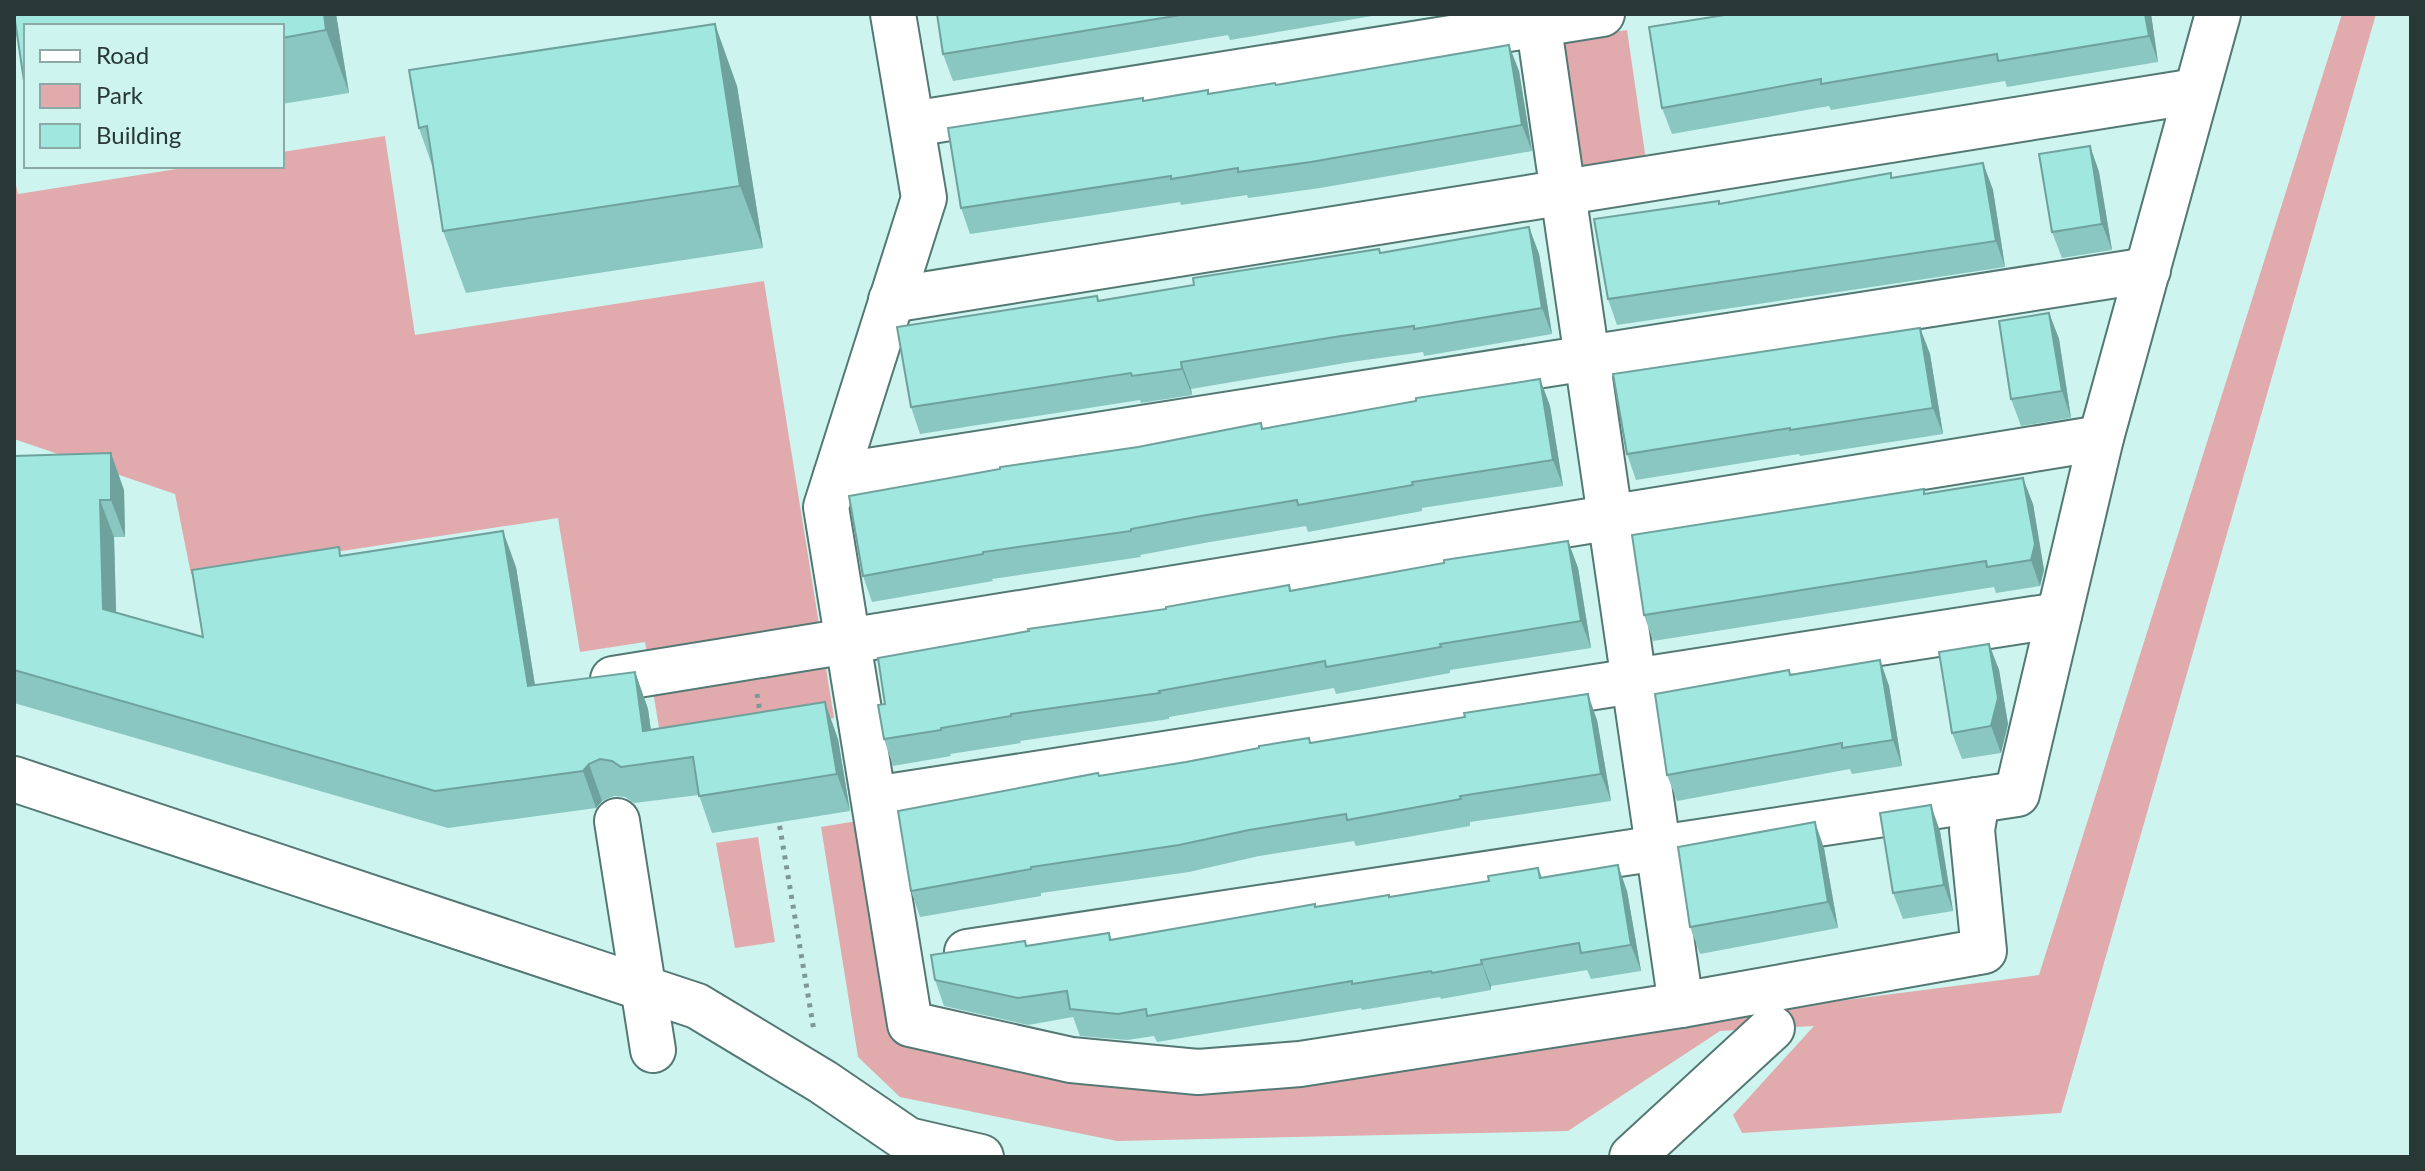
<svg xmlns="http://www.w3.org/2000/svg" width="2425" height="1171" font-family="Lato,sans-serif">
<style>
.green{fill:#e1abae}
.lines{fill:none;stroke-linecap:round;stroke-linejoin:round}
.minor-casing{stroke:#547874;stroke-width:48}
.path{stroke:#7d9996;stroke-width:5;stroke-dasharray:4 6;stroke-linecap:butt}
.minor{stroke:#fff;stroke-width:44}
.wall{fill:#89c7c0}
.shaded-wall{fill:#6fa29c}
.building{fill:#9fe7df;stroke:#6fa29c;stroke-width:2}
</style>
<rect width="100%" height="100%" fill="#cdf4ef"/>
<g class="green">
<path d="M2342,14H2376L2061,1113L1742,1133L1733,1115L1814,1026L1720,1031L1568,1131L1117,1141L900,1097L858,1057L821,827L869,819L905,1029L1206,1083L2039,975Z"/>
<path d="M1627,30L1648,174L1562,186L1542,43Z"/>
<path d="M385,136L415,335L764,281L834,718L662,746L645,642L580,652L558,518L191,574L175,494L14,439V176L18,194L196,166H282V152Z"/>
<path d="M758,837L775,942L735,948L716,843Z"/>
</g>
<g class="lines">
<defs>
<g id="minor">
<path d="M893,14L924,198L826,507L910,1024L1071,1060L1198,1072L1300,1064L1681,1005L1984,951L1972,830L1977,800"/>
<path d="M1537,14L1681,1005"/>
<path d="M912,124L1602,14"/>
<path d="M891,300L2196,91"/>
<path d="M836,476L2148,270"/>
<path d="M613,679L2101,438"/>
<path d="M14,779L697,1006L823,1082L908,1140L981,1157"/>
<path d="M874,799L2059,615"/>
<path d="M617,821L653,1050"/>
<path d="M967,952L2017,794L2101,438L2218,14"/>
<path d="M1632,1157L1772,1028"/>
</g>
</defs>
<use href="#minor" class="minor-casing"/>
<g class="path">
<path d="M757,694L761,719"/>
<path d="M778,816L814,1031"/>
</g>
<use href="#minor" class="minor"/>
</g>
<g class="wall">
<path d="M14,14H336L349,93L282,104V26H26V86L24,81Z"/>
<path d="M937,14H1384L1230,40L1228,35L953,81L943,54Z"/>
<path d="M2151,14L2158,62L2007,87L2005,81L1831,110L1829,106L1672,134L1662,108Z"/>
<path d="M1519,71L1532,151L1320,188L1248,198L1247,195L1181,205L1180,202L970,234L961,208L1144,101L1276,85Z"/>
<path d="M737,86L763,248L466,293L443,231L433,168L419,128Z"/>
<path d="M2090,146L2099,172L2112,250L2062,258L2052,232Z"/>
<path d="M1983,163L1993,190L2005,267L1617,325L1608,299L1720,204Z"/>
<path d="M1529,227L1539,254L1552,334L1424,356L1423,352L1351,362L1191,389L1192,395L1141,403L1140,400L920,434L911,407L1099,300L1194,285L1379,249L1380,253Z"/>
<path d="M2049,313L2059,339L2071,418L2021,426L2011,399Z"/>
<path d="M1920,328L1930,354L1943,434L1800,456L1799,454L1636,480L1627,454Z"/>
<path d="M1540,379L1550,406L1563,486L1422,508V511L1308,532L1306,526L1210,542L1140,555L1141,557L992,579L993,581L872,602L863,576L1138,447L1261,423L1263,428Z"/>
<path d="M14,456L124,490L125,537H114L116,612L203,637L342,556L516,567L535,685L635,672L648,709L651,730L838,739L850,811L712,833L699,795L634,803L625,797L614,796L602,801L596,808L448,828L14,703Z"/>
<path d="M1924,489L1925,494L2033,504L2044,570L2040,586L1996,593L1994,587L1653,641L1644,615Z"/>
<path d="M1568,541L1578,568L1591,648L1450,670V673L1336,694L1334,688L1169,717V719L1020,741L1021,743L950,754L951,756L893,766L884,739L885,704L1166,609L1289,585L1291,590Z"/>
<path d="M1989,644L1999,670L2008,724L2001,753L1962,759L1952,733Z"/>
<path d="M1880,660L1889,686L1902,766L1852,774L1850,769L1677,801L1667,775L1789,670L1790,674Z"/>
<path d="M1597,720L1611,801L1470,822V826L1356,846L1354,841L1259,856L1189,872L1041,893V896L920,917L911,891L1099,776L1311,743Z"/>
<path d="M1940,831L1953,911L1903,919L1893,893Z"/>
<path d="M1824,848L1838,928L1700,954L1690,927Z"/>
<path d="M1538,868L1542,877L1627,891L1641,971L1591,979L1587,970L1491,986V990L1441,999L1440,997L1362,1010L1361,1008L1157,1042L1154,1036L1127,1040L1080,1036L1073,1017L1028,1025L944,1006L935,980L1027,946L1109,933L1112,940L1316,907L1390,897L1489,881Z"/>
</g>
<g class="shaded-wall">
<path d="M324,14H336L349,93L326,30Z"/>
<path d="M2145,14H2151L2158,62L2149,36Z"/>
<path d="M715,24L737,86L763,248L740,186Z"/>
<path d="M1509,45L1519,71L1532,151L1522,125Z"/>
<path d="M2090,146L2099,172L2112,250L2102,224Z"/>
<path d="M1983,163L1993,190L2005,267L1996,241Z"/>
<path d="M1529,227L1539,254L1552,334L1542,308Z"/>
<path d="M2049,313L2059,339L2071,418L2062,391Z"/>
<path d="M1920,328L1930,354L1943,434L1933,408Z"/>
<path d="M1181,362L1191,389L1192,395L1182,369Z"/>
<path d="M1540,379L1550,406L1563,486L1553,460Z"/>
<path d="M111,453L124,490L125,537L111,500Z"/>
<path d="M2023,478L2033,504L2044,570L2040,586L2031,560Z"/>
<path d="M100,500L114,537L117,646L103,609Z"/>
<path d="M503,531L516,567L541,723L528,686Z"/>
<path d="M1568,541L1578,568L1591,648L1581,621Z"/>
<path d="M1989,644L1999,670L2008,724L2001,753L1991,726Z"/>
<path d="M1880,660L1889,686L1902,766L1893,740Z"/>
<path d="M635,672L648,709L655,762L643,731Z"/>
<path d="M1588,694L1597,720L1611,801L1601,774Z"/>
<path d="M825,702L838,739L850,811L837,774Z"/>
<path d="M589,764L602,801L596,808L583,771Z"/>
<path d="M1931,805L1940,831L1953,911L1944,885Z"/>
<path d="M1815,822L1824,848L1838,928L1828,902Z"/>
<path d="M1618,865L1627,891L1641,971L1631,945Z"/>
<path d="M1481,960L1491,986V990L1482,964Z"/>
</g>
<g class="building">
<path d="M14,14H324L326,30L282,38V26H26V81H24Z"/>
<path d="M937,14H1187L943,54Z"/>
<path d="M1731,14H2145L2149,36L1998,61L1997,54L1821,84V79L1662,108L1649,27Z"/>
<path d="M715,24L740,186L443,231L427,126L419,128L409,70Z"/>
<path d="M1509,45L1522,125L1311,162L1238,172V168L1171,179V176L961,208L948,128L1143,98V101L1208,90V94L1275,83L1276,85Z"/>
<path d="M2090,146L2102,224L2052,232L2039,154Z"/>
<path d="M1983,163L1996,241L1608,299L1594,219L1719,201V204L1891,173V178Z"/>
<path d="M1529,227L1542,308L1414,329V326L1341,336L1181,362L1182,369L1132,376L1131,373L911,407L897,327L1097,296L1098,301L1194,285L1193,278L1379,249L1380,253Z"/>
<path d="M2049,313L2062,391L2011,399L1999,321Z"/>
<path d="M1920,328L1933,408L1790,430V428L1627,454L1613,374Z"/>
<path d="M1540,379L1553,460L1412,482L1413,485L1298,505L1297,500L1201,516L1131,529V531L983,552V554L863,576L849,496L1000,469V467L1138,447L1261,423L1262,429L1416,401V398Z"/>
<path d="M111,453V500H100L103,609L203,637L192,570L339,547L340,556L503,531L528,686L635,672L643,731L825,702L837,774L699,796L693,757L621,767L612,761L600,759L589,764L583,771L435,791L14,670V456Z"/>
<path d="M2023,478L2035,544L2031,560L1987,567L1986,561L1644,615L1632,535L1924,489V494Z"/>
<path d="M1568,541L1581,621L1440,644L1441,647L1326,667L1325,661L1159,691L1160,693L1011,714V716L941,728V730L884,739L878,705L885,704L878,658L1029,631L1028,629L1166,609V607L1289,585L1290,591L1444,563V560Z"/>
<path d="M1989,644L1998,698L1991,726L1952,733L1939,652Z"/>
<path d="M1880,660L1893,740L1842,748V743L1667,775L1655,694L1789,670L1790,675Z"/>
<path d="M1588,694L1601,774L1460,796L1461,799L1347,820L1346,814L1249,830L1179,845L1031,867V869L911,891L898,811L1098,773L1099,776L1186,762L1259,748V746L1309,738L1310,743L1465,717L1464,713Z"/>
<path d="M1931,805L1944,885L1893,893L1880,813Z"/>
<path d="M1815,822L1828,902L1690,927L1678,847Z"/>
<path d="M1618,865L1631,945L1581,953L1579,943L1481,960L1482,964L1432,973L1431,971L1352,984V981L1147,1016L1146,1009L1118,1014L1070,1009L1067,991L1018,998L935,980L931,955L1025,941L1026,946L1109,933L1110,940L1315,904V907L1389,895V897L1489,881L1488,876L1538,868L1540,878Z"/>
</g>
<rect width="2425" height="1171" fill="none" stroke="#283836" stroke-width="32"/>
<rect x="24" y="24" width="260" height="144" fill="#cdf4ef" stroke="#8ba9a5" stroke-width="2"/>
<rect x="40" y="50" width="40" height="12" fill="#ffffff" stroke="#8ba9a5" stroke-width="2"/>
<text x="96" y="64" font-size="24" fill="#283836">Road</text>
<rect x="40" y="84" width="40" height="24" fill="#e1abae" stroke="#8ba9a5" stroke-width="2"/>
<text x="96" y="104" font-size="24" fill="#283836">Park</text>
<rect x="40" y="124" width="40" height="24" fill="#9fe7df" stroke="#8ba9a5" stroke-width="2"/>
<text x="96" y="144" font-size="24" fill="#283836">Building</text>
</svg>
